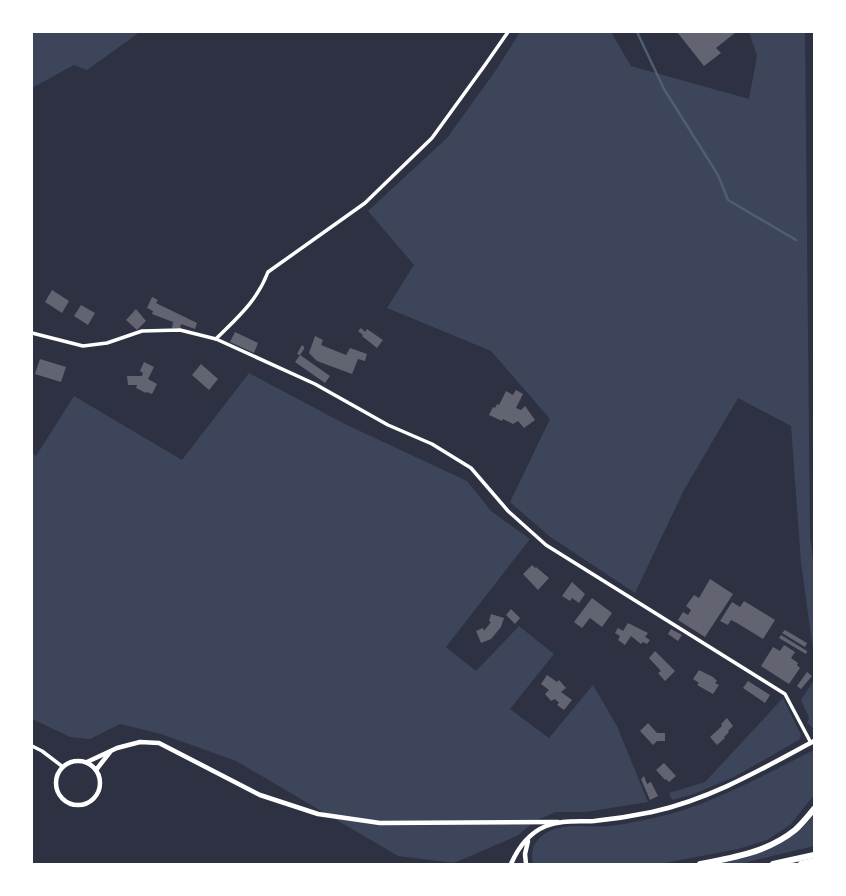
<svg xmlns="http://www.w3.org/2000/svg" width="846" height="896" font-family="'Archivo Narrow',sans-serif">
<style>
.green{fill:#3c4559}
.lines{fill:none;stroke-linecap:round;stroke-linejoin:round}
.stream{stroke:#4f5d75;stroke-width:2.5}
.building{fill:#626471}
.minor{stroke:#fff;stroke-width:3.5}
.tertiary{stroke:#fff;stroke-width:4.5}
.primary{stroke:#fff;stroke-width:6}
.trunk{stroke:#fff;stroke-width:6}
</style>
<rect width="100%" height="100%" fill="#2d3142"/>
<g class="green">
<path d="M32,32H140L87,70L74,65L32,88Z"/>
<path d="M520,32H611L631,66L749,99L757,56L749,32H805L810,536L814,569V657L801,563L791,426L738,398L684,490L635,593L549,536L510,502L550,419L491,351L387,308L414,265L368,211L447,138L496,70Z"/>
<path d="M249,373L347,425L467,481L491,511L530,539L446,647L476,671L519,626L554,654L510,709L549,738L593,685L617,726L648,802L586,812H556L535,821L517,836L454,863L398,856L236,761L161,734L120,724L90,739L70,737L32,719V452L36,456L74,396L182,460Z"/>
<path d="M814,680V729L807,723L809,718L801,700Z"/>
<path d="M783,698L801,735L799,740L734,777L694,794L672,800L669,793L705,782Z"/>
<path d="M814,750V795L790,825L767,840L738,849L660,864H533C530,851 534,840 546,833C564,822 589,828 609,826C626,824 645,820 662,816C716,803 765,774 814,750Z"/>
<path d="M814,815V846L739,864H719C756,856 790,846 814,815Z"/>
</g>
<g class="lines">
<path class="stream" d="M637,32L664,89L718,175L728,200L796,240"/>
</g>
<g class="building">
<path d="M677,32H736L716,48L721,53L704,66Z"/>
<path d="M52,290L69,301L62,313L45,302Z"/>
<path d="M152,297L158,300L156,303L197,323L195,329L181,324L180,329L172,328L173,322L152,314L153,311L147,308Z"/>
<path d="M81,305L95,313L88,325L74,316Z"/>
<path d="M136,309L146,321L137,330L126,320Z"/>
<path d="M361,328L365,332L367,329L383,340L377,348L362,336L363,335L358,331Z"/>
<path d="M235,332L258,343L254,353L230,342Z"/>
<path d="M315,336L323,340L321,345L346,355L350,348L367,354L365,361L358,359L352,374L317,361L309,353Z"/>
<path d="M302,345L304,347V349L300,355L330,376L325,383L295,362L300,355L297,354Z"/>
<path d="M40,359L66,367L61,382L35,374Z"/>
<path d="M144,362L154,367L148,379L157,384L152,394L147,392L146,393L136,388L137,385H128L127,376H142L143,373L140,371Z"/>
<path d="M201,364L218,379L209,390L192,375Z"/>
<path d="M516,390L523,394L516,408L521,410L525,406L535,420L524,428L518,421L513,424L503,419L502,421L489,415L493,407L495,408L497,404L499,405L506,391L513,395Z"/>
<path d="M532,565L535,568L536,567L549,578L538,590L523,574Z"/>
<path d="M710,579L733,594L705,637L678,620L683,612L688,615L691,610L686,606L694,595L699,598Z"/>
<path d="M572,582L585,594L579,603L572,598L570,601L562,596Z"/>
<path d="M592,598L612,613L602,627L590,618L582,628L574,622Z"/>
<path d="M744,601L775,620L763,639L737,623L731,620L728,625L720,621L732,602L740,607Z"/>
<path d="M511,609L520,618L515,624L506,615Z"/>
<path d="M491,614L504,618L501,627L491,639L481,643L476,631L483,628L484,631L491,622L489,621Z"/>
<path d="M628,623L648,633L645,637L650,640L647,644L643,642L641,644L631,636L625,645L618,640L620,636L615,633L618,628L623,631Z"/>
<path d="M671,629L682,635L678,641L668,634Z"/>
<path d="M785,630L807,643L805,647L782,633Z"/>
<path d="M781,635L807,651L806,654L779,638Z"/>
<path d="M784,645L795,652L791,658L798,663L797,665L800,668L789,684L761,666L773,647L780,651Z"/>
<path d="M655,651L675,671L665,681L658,673L661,671L649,658Z"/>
<path d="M699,670L713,677L717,681L715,683L719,685L713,694L697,685L699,683L693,679Z"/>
<path d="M807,672L812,676L801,689L797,686Z"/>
<path d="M547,675L557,682L559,680L566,688L561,692L572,700L564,710L557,705L559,703L555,699L551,701L545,694L549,690L541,684Z"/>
<path d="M748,681L770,695L765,703L743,688Z"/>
<path d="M727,718L733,726L728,731L729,732L724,737L725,738L717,745L710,737L722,726L721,724Z"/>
<path d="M648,723L657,733H665V741H657L653,745L640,731Z"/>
<path d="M664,763L676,776L669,782L666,779L665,780L656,770Z"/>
<path d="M644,776L647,784L651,782L658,796L650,800L641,779Z"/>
</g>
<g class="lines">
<g class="minor">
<path d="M32,333L83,346L107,343L142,331L180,330L216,339L315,384L388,425L432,444L471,468L508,511L546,545L785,694L811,743"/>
<path d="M216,339C238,317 257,301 268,272L365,203L432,138L485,65L508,32"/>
<path d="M32,746L42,751L63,767"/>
</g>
<g class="tertiary">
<circle cx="78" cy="783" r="22"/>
<path d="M87,762L117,748L140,742L159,743L260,795L318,814L380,823L558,822"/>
<path d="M96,770L110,752"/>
<path d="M511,864C518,848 529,833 546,826C561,820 578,822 594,821C614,819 633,816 652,812C711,799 762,769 814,741"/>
<path d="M526,864L525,854L528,841"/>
</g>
<path class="primary" d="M773,864L814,855"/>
<g class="trunk">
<path d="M700,864C733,858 768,852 795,830C802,824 808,816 814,809"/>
<path d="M801,864L814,861"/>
</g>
</g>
<rect width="846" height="896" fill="none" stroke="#ffffff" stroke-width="66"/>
</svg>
